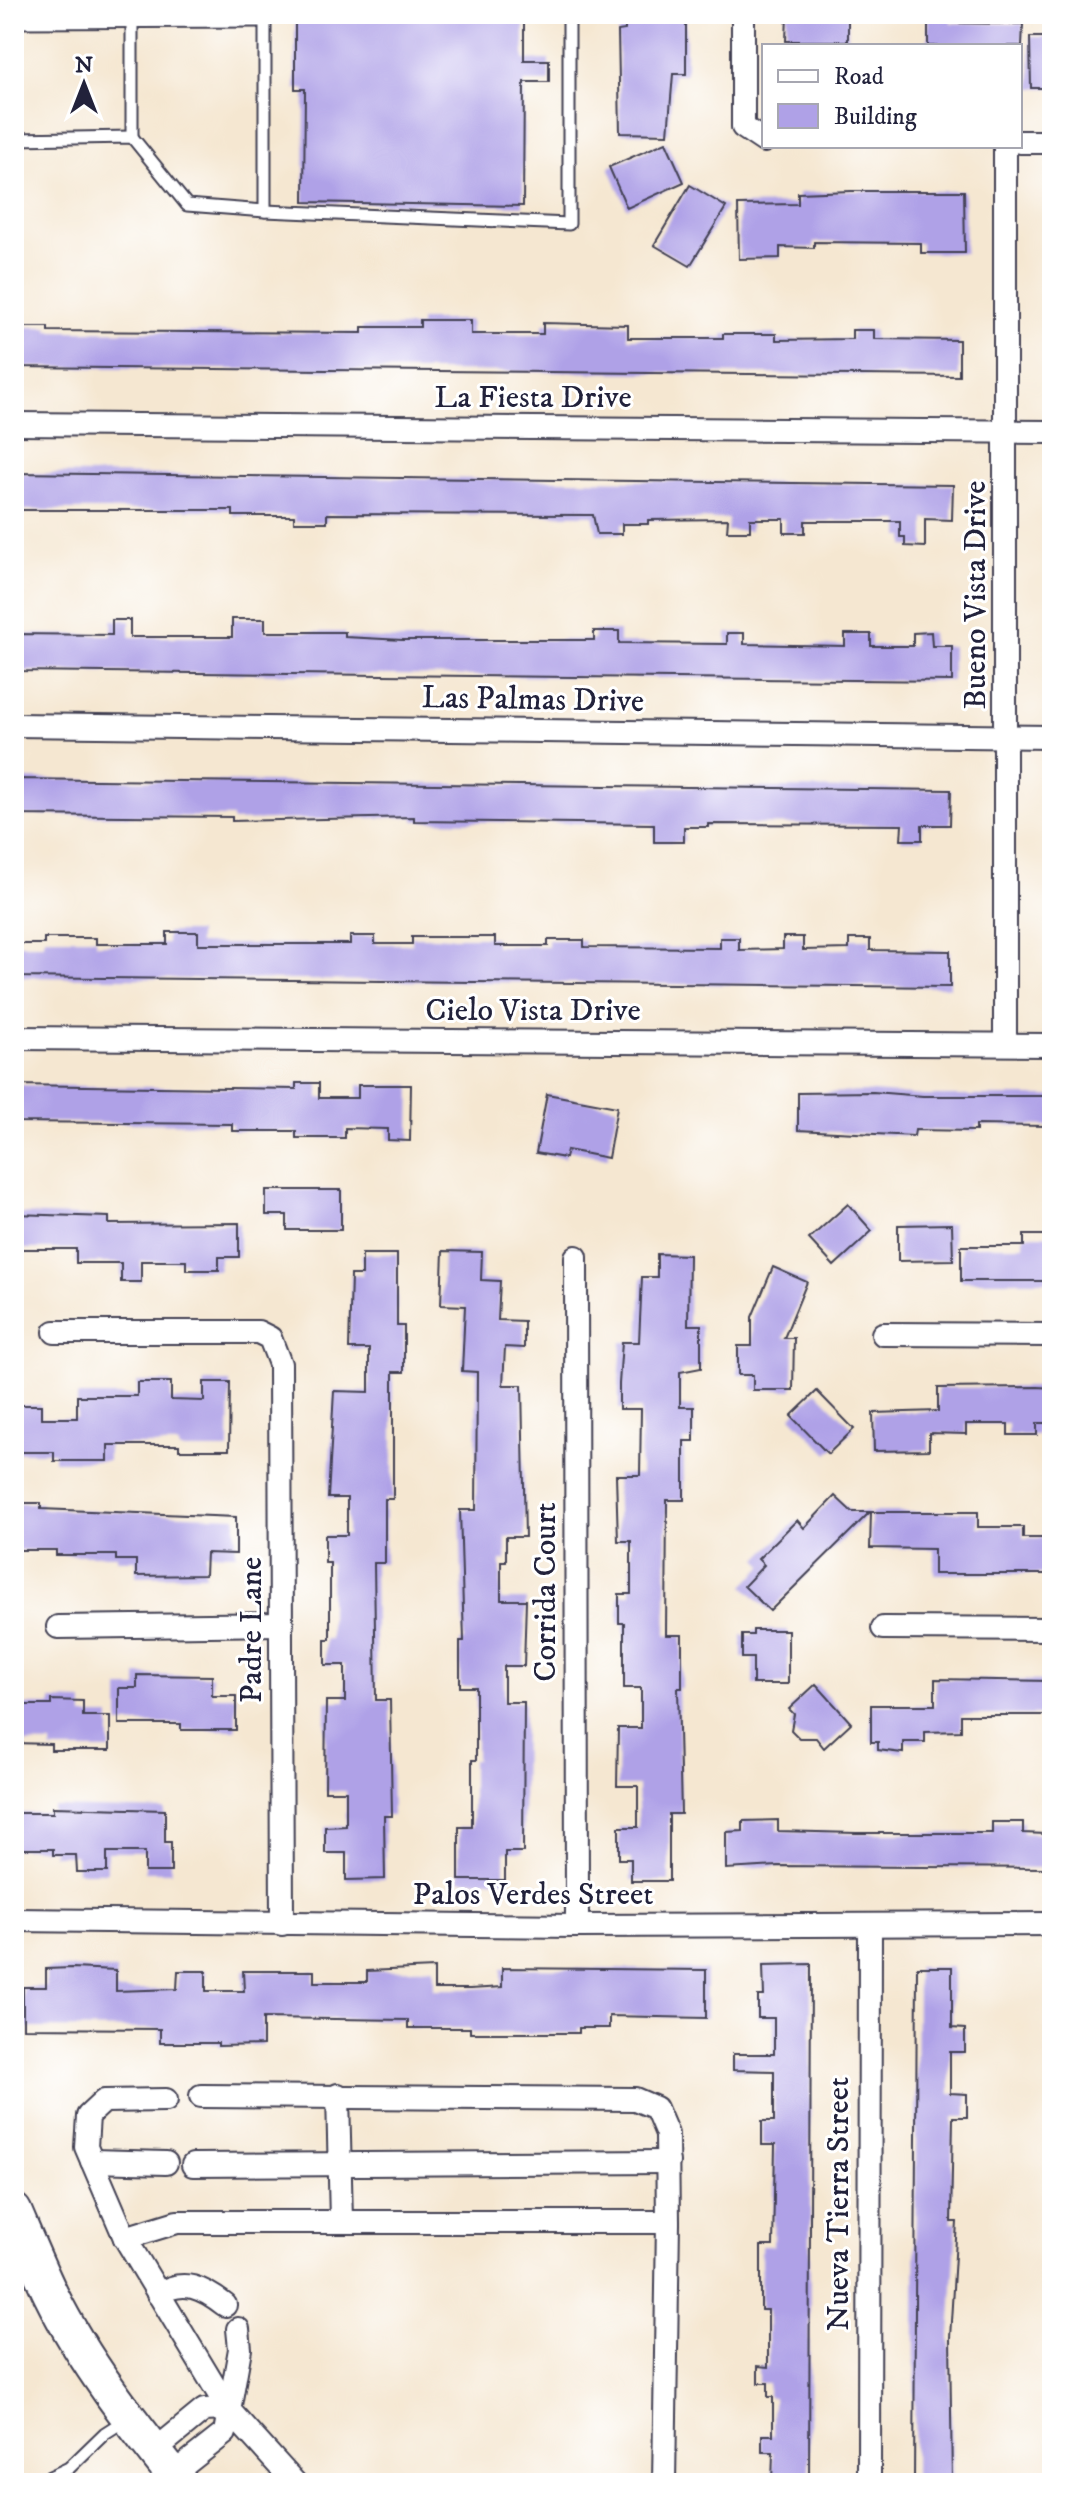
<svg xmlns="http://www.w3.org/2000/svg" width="1066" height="2497" font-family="'IM FELL DW Pica',serif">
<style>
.building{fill:#afa1e7}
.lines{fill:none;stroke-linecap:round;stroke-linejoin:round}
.lane-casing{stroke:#424052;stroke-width:15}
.street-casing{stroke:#424052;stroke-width:26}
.primary-casing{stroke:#424052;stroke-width:38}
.lane{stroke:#fff;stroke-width:11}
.street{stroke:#fff;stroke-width:22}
.primary{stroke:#fff;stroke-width:34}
.labels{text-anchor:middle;stroke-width:6;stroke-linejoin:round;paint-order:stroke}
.street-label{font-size:32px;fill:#22223b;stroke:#fff}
</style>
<rect width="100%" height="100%" fill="#fff"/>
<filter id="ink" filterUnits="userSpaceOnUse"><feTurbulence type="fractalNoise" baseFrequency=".0125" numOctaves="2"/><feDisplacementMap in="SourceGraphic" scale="16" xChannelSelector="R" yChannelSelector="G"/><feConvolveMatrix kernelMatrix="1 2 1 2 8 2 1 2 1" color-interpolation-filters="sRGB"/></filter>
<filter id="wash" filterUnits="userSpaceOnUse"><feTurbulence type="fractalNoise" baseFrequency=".006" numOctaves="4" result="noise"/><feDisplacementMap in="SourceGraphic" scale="32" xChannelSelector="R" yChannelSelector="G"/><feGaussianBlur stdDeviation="1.8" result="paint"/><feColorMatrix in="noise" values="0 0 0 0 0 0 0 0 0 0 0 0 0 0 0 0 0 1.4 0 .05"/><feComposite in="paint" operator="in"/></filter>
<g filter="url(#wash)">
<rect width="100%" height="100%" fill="#f5e7d1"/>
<g id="blocks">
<g class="building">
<path d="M295,14H524V60H549V82H524L523,206L304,202L305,89H295Z"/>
<path d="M625,14H686V74H673L668,134L620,133L618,31L625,30Z"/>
<path d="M787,14H848V41H786Z"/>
<path d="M928,18H951V23L1023,24L1022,46H928Z"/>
<path d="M1030,37H1052V88H1031Z"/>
<path d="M666,142L684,182L627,208L609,167Z"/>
<path d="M690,185L726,207L690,266L654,245Z"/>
<path d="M851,191H964L965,253H921V243L814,242V248L780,247V258L739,259L738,205L798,204V193Z"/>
<path d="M420,320H471V334H543V323L628,325V338H723V334H776V340L852,339V330H874V339L959,340V376L14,367V327H48V331L362,333V327H420Z"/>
<path d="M14,473L953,485L952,520L925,519V547L905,546V537H900V521H805V533H784V519H750V531H727L728,519L648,520V524H622V534H597L593,515L327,514V522H294V516H233V510H14Z"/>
<path d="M232,619H265V632H345V637L403,640H594V631H619V643L727,644V633H744V644L845,646V634H871V646H913V633L931,632L932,646H952V681L14,671V634L112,635V620H130V637H232Z"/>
<path d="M14,779L951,790L950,825H922V840H901L902,825L708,824V827H684V842H654V824L414,821V817L232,821V817L14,815Z"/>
<path d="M167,932H198V944H350V936H375V944H412V937H495V946H548V940H584V947L720,948V938H739V950L783,949V937H803V950L849,949V939H870V950L950,951V987L14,977V944H44V938H96V944H167Z"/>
<path d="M296,1083H319V1098H358V1085H411L410,1141L388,1140V1129L345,1128V1138H296V1131H232V1124L14,1122V1085L296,1089Z"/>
<path d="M873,1092L923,1096H1052V1126L976,1125V1131L915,1130L914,1136L798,1130V1093Z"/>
<path d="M547,1094L617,1107L608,1158L567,1150L565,1158L536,1153Z"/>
<path d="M266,1190H341V1230H287V1215H266Z"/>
<path d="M848,1204L872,1231L834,1266L809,1239Z"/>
<path d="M14,1214L109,1217V1224L239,1223V1257H219V1270H186V1261H141V1282H121V1263H76V1249H14Z"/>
<path d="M952,1224L953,1260L898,1261V1225Z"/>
<path d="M1024,1235H1052V1281H961V1246H1024Z"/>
<path d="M443,1251L482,1252L481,1280L500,1281L498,1320L524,1321V1348L505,1347L503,1385H522L525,1537H506V1561H501V1600H526L524,1666H504V1702H524L523,1852H505V1880H459V1827H472V1760H476V1687H460V1641H464L460,1510H476L477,1372L462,1371L465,1306L441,1305Z"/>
<path d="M362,1254H397V1326H404V1372H393V1499H385V1563H374L376,1700H390L392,1816H384L385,1879L346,1880V1853H325V1827L346,1826V1791H325L326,1701H345V1665H325V1639H330V1563H325V1535H347V1498H328L334,1391L369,1392V1349H349L351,1275H362Z"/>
<path d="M657,1254L689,1255L688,1325H701V1368L680,1372V1407H694V1441H684V1500H667L666,1635H682V1688H678L681,1814H669V1881H631V1859H619V1827H638V1786H617L618,1728H641V1688H624V1623H619V1594H631V1541H618L616,1475H640L641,1409H619V1384L622,1342H639L642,1277H657Z"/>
<path d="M773,1267L807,1282L784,1338H794L793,1390H753V1375H738V1346H752V1317Z"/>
<path d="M137,1382H171V1400L204,1401V1382H230L229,1450H179V1445H108V1461H54V1452H14V1405H41V1418H77V1396H137Z"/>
<path d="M1038,1387L1052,1388V1423H1037V1435H1008V1424H966V1434L929,1433V1450L874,1451L873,1413L938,1411V1388Z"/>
<path d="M817,1391L854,1429L828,1454L791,1416Z"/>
<path d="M835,1496L852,1512H870L770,1611L744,1586L764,1565L758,1559L797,1520L804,1528Z"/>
<path d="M14,1503H41V1509L236,1517V1554L206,1553L205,1575L136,1576V1560H116V1555H56V1550H14Z"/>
<path d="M871,1512H978V1527H1023V1538H1052V1574H934V1549L870,1548Z"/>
<path d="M753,1630H788V1684H753V1658H742V1635H753Z"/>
<path d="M137,1675L212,1676V1696H236V1730H181V1724H119V1688H137Z"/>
<path d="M935,1679L1051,1681V1715H961V1731L925,1732V1742H903V1753L878,1750V1742H871V1705H935Z"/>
<path d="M816,1684L851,1723L824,1748L816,1738H799L791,1730L794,1714L789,1709Z"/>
<path d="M51,1700L83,1701V1716H110V1750H51V1744L14,1743V1705H51Z"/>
<path d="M53,1807L165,1810V1842H171V1872H145V1852H107V1872H77L76,1855H53V1849H14V1813H53Z"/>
<path d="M778,1820V1831L856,1833H992V1822H1023V1833L1046,1834V1868L778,1866L726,1869V1832L743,1831V1821Z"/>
<path d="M811,1964L809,2483H772L773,2452H762V2435H773V2397H768V2383H758V2366L768,2367V2310H761V2246H773L775,2145H762V2121H774V2071L733,2070V2054H774V2018H758V1996H764L763,1965Z"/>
<path d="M917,1967H952V2028L965,2029V2052H950V2093L967,2094V2117H953L951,2222H957L950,2338L952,2483H914Z"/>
<path d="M72,1968L116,1970V1991L177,1989L178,1971H206V1991H244L243,1971H314V1982H367V1971L434,1968V1989H470L502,1987V1968L706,1970V2018L609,2016V2028H579V2033H470V2028H408V2020L263,2018V2045L218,2046V2043H160V2029L23,2028V1987H46V1969Z"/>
</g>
</g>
</g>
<g filter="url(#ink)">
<use href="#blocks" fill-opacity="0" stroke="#424052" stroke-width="2"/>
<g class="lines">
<defs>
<g id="lane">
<path d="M14,22L265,21"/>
<path d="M14,98V139"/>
<path d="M132,137V14"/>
<path d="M265,211L569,224V14"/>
<path d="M14,216L15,139L132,137L187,205L265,211V14"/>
<path d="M15,216L16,263"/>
<path d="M37,2483L69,2468L105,2433L127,2419"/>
</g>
<g id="street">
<path d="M743,14V127L764,141"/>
<path d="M1020,142H1052"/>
<path d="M14,424L1052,432"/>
<path d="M14,725L1052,737"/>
<path d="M14,1038L1052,1045"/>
<path d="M1005,1044V146"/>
<path d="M576,1257L577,1926"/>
<path d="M55,1332H258L270,1338L280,1364L282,1924"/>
<path d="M883,1334L1052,1335"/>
<path d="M58,1627L282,1624"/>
<path d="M883,1628L1052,1629"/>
<path d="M14,1920L577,1926L1052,1924"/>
<path d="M338,2095L341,2221"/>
<path d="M201,2096L635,2099L656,2108L667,2134L668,2222"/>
<path d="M166,2100L104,2101L88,2116L86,2147L125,2238L228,2409L295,2483"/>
<path d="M92,2161L166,2163"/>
<path d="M193,2165L668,2162"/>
<path d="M125,2238L177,2222H668L664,2483"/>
<path d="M158,2294C184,2278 203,2288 225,2305"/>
<path d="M154,2451L204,2410L228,2409"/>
<path d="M173,2474L225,2433L240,2349L238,2329"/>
<path d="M869,2483L870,1926"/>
</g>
<path id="primary" d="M14,2211C26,2239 38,2268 51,2295C85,2364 133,2424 180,2483"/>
</defs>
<use href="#lane" class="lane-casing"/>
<use href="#street" class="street-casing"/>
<use href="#primary" class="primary-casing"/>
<use href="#lane" class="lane"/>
<use href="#street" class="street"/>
<use href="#primary" class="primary"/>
</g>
</g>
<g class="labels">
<g class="street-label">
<text x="533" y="407">La Fiesta Drive</text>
<text transform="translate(974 595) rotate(-90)" y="11">Bueno Vista Drive</text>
<text transform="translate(533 698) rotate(1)" y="11">Las Palmas Drive</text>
<text x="533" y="1020">Cielo Vista Drive</text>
<text transform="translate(544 1592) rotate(-90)" y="11">Corrida Court</text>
<text transform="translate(250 1630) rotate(-90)" y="11">Padre Lane</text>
<text x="533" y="1904">Palos Verdes Street</text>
<text transform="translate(837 2204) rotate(-90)" y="11">Nueva Tierra Street</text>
</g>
</g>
<rect width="1066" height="2497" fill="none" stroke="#fff" stroke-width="48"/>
<rect x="762" y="44" width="260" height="104" fill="#ffffff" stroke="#a7a7b1" stroke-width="2"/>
<rect x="778" y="70" width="40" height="12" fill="#ffffff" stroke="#a7a7b1" stroke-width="2"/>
<text x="834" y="84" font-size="24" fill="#22223b">Road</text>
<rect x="778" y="104" width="40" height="24" fill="#afa1e7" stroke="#a7a7b1" stroke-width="2"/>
<text x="834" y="124" font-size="24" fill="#22223b">Building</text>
<g transform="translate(84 84)" stroke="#ffffff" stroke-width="6" paint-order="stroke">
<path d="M0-6L14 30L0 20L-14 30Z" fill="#22223b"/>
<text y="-12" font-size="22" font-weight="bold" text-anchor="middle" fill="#22223b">N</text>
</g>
</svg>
